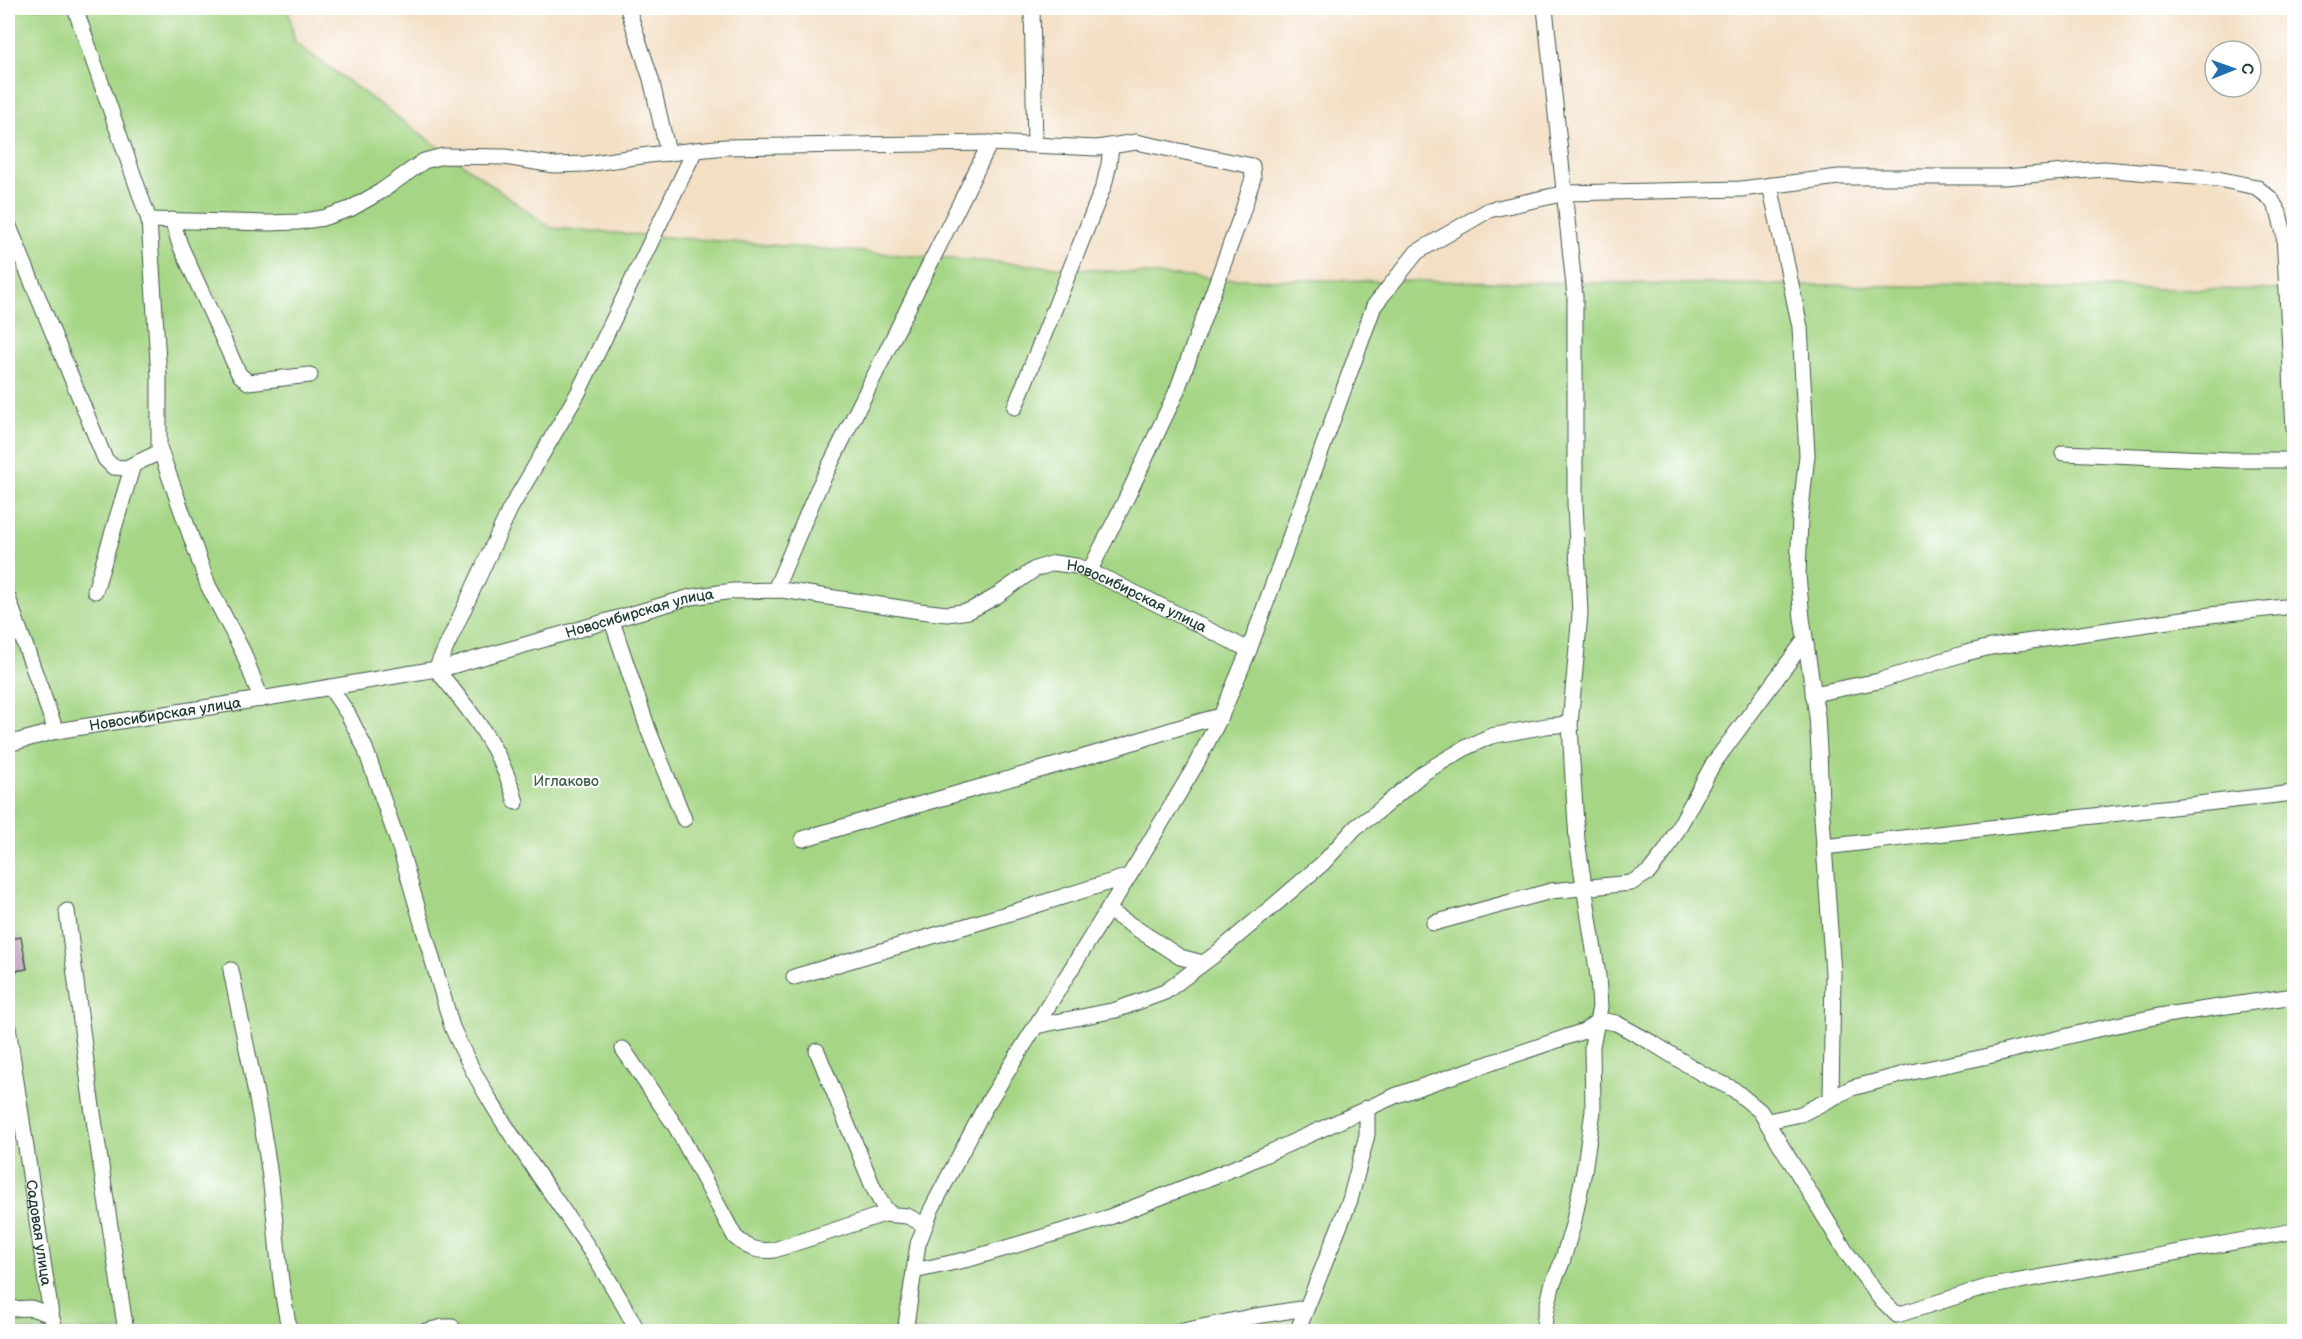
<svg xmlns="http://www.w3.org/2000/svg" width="2302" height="1339" font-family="'Balsamiq Sans',sans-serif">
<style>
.green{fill:#a6d685;stroke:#628a5c;stroke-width:1.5}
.building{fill:#be96be}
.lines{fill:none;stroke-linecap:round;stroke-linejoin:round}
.minor-casing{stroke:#3f554a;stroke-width:17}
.minor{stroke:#fff;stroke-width:15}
.labels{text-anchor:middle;stroke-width:4.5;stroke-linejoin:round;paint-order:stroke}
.street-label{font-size:15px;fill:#1f3d34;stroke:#fff}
.park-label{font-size:15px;fill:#416348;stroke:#fff}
</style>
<rect width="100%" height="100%" fill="#fff"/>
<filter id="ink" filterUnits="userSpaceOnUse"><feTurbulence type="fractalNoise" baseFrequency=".0167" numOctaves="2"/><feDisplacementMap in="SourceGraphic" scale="12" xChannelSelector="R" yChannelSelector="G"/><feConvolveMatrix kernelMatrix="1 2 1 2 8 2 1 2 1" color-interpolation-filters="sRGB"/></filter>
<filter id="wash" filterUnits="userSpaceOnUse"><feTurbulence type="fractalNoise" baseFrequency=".008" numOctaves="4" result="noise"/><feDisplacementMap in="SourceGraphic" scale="24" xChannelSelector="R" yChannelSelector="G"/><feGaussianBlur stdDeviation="1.35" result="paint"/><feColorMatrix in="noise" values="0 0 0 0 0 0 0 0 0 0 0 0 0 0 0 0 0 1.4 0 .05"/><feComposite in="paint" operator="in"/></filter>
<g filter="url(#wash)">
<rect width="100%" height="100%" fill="#f3dfc4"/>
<path class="green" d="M8,8H288L295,43L551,228L1214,279L2294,290V1331H8Z"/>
<g id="blocks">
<path class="building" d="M21,937L27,969L8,972V939Z"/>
</g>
</g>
<g filter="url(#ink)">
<use href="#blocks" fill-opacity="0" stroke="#3f554a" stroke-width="1.5"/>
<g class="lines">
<defs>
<g id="minor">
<path d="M75,8L149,220L159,377V447L208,585L243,652L261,699"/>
<path d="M1032,8L1035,144"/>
<path d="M629,12L651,79L668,153"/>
<path d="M1770,185L1800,327L1807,455L1800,518L1798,575L1802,618L1817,716L1819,750L1821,803L1833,973L1831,1098"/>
<path d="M149,220L269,223L298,222L323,218L350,209L380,192L424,161L443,156L505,157L554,165L586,164L649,155L725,147L990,143L1097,148L1136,142L1252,166L1253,178L1241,216L1176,393L1126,499L1089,572"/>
<path d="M172,220L180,245L239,374L248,382L310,375"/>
<path d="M8,224L105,459L113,467L126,468L160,452"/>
<path d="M1015,407L1104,185L1109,164L1111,146"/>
<path d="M2063,453L2231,460H2294"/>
<path d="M775,590L818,489L990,143"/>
<path d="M95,591L133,465"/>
<path d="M8,598L56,731"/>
<path d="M612,621L648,729L684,819"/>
<path d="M330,687L348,714L365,748L401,851L452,1027C499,1137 584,1225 638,1332"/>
<path d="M1813,694L1879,681L1966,653L1991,647L2210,615L2294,606"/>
<path id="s1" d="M8,744L56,731L261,699L448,667L691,597L733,591L782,590L920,611L947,614L969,611L995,597L1035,569L1054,563L1076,566L1111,581L1249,650"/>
<path d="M516,802C501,749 471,711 436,669L510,509L578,393L695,150"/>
<path d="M803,839C901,809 1000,782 1098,753C1139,741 1179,726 1221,716"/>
<path d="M1824,847L2294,793"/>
<path d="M1108,910L1180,957L1203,963"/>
<path d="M67,911L90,1093L126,1332"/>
<path d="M1434,923L1551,891L1631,883L1649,872L1667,849L1713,764L1805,640"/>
<path d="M231,970C244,1039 261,1107 270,1177C277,1229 278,1281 290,1332"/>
<path d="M794,977L1017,911L1129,876"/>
<path d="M1036,1026L1116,1010L1165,992L1217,953L1279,901L1323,863L1356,827L1376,813L1423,773L1467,747L1491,736L1546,726L1570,724"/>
<path id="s2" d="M8,1027L51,1315L56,1332"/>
<path d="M623,1049L676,1127L735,1237C748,1248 756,1252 774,1250L884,1214L907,1216L925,1225"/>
<path d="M817,1051L873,1187L882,1204L890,1214"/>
<path d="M1768,1121L1801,1114L1852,1088L1912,1072L1984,1057L2089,1031L2159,1016L2294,996"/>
<path d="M914,1271L969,1259L1107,1218L1242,1165L1397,1095L1584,1031L1599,1020L1616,1023L1654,1044L1701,1073L1733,1089L1760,1111L1846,1252L1879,1297L1897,1315L1987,1287L2294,1231"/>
<path d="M8,1309L31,1308L51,1315"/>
<path d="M422,1332L443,1327H452L453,1332"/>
<path d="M905,1332L918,1244L932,1208L984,1109L1139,860L1194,768L1221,716L1249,650L1374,306L1417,252L1489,210L1566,193L1741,189L1839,177H2004L2104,169L2218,179L2256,187L2271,199L2279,213L2284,234L2294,429"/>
<path d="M1178,1332L1250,1317L1306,1308"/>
<path d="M1297,1332L1350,1200L1367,1135V1108"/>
<path d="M1544,1332L1545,1317L1552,1286L1562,1262L1573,1225L1584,1171L1593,1111L1592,1046L1600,1007L1598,976L1577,840L1572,762L1570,724L1580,614L1575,502V296L1545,8"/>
</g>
</defs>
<use href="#minor" class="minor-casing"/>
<use href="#minor" class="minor"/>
</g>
</g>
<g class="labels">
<g class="street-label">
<text dy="5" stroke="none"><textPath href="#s1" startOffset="1168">Новосибирская улица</textPath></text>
<text dy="5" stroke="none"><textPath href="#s1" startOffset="646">Новосибирская улица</textPath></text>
<text dy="5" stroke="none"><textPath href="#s1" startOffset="160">Новосибирская улица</textPath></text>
<text dy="5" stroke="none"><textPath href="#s2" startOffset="208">Садовая улица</textPath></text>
</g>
<g class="park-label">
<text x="566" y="786">Иглаково</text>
</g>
</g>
<rect width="2302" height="1339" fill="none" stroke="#fff" stroke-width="30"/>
<g transform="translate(2233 69) rotate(89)"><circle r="28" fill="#ffffff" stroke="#a5b1ae" stroke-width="1.5"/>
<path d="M0-4.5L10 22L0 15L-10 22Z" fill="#1f6fb2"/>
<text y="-9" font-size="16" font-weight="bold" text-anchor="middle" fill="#1f3d34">С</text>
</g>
</svg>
